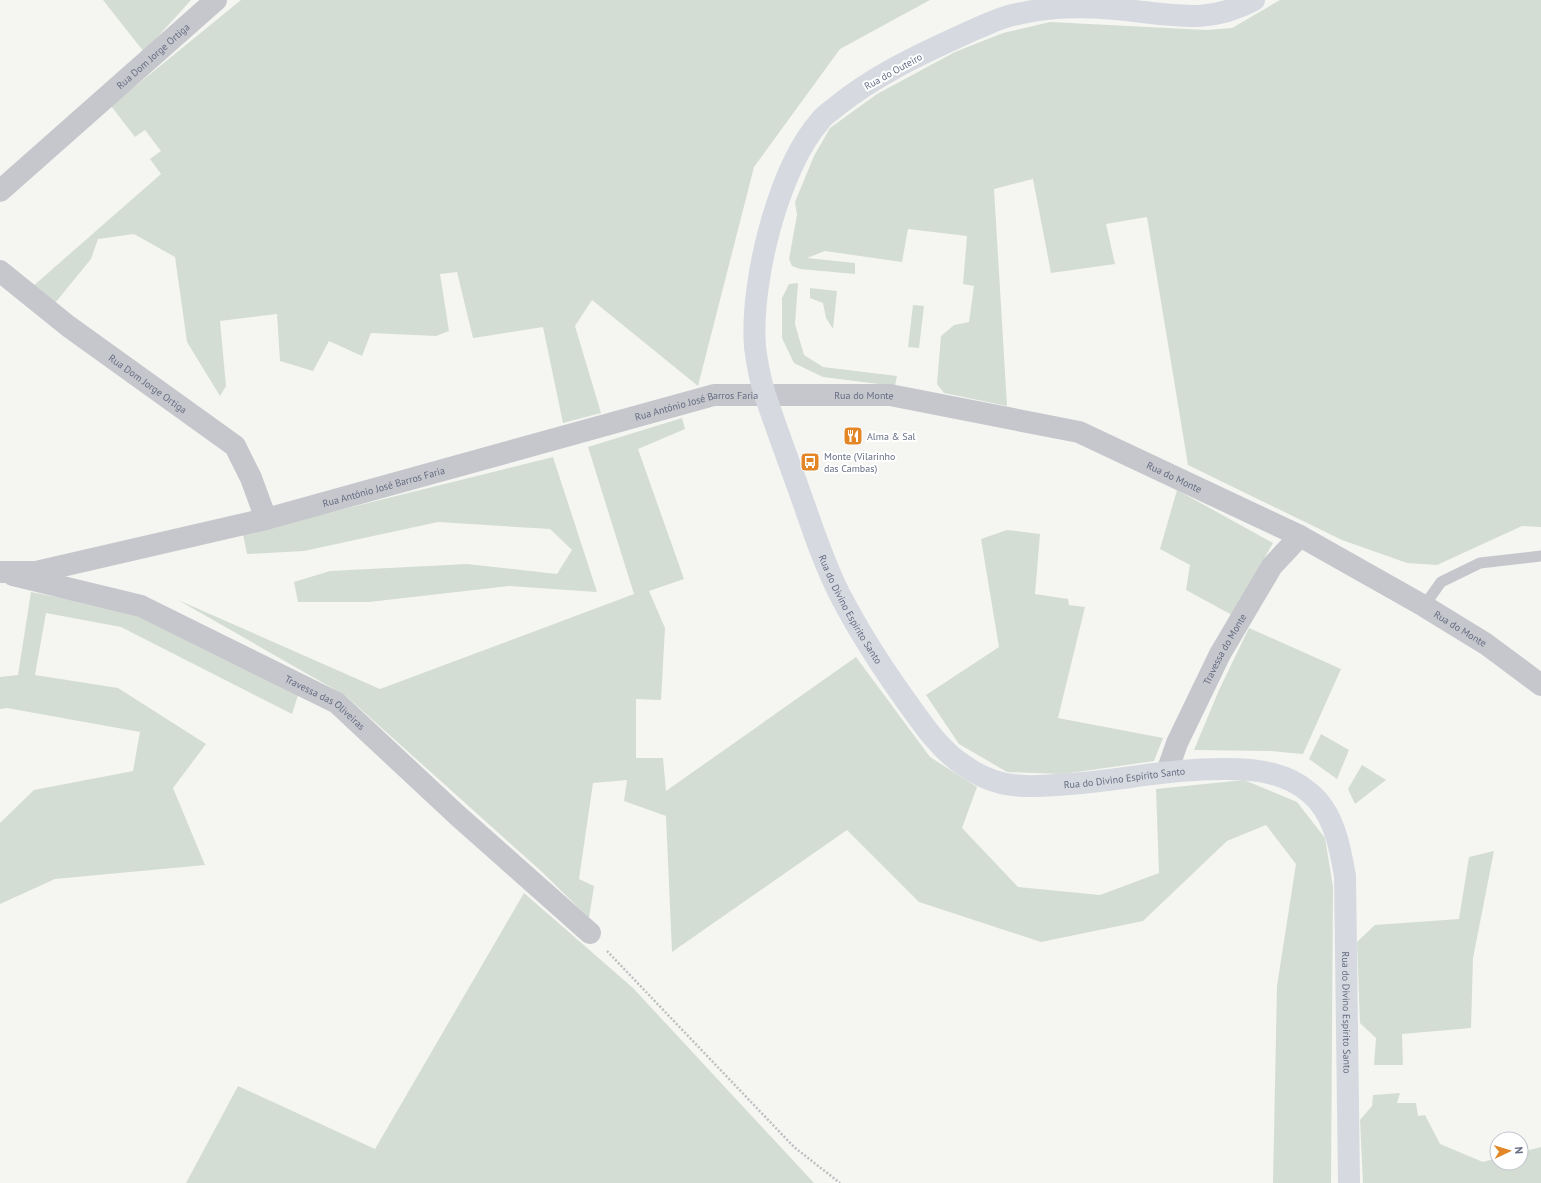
<svg xmlns="http://www.w3.org/2000/svg" width="1541" height="1183" font-family="'PT Sans',sans-serif">
<style>
.green{fill:#d4ddd3}
.lines{fill:none;stroke-linecap:round;stroke-linejoin:round}
.path{stroke:#bdbec1;stroke-width:2.5;stroke-dasharray:2 2;stroke-linecap:butt}
.service{stroke:#c6c7cc;stroke-width:11}
.minor{stroke:#c6c7cc;stroke-width:22}
.tertiary{stroke:#c6c7cc;stroke-width:22}
.secondary{stroke:#d6d9df;stroke-width:22}
.labels{text-anchor:middle;stroke-width:4;stroke-linejoin:round;paint-order:stroke}
.street-label{font-size:10px;fill:#656d83;stroke:#fff}
.poi-label{font-size:10px;fill:#656d83;stroke:#fff;text-anchor:start}
</style>
<rect width="100%" height="100%" fill="#f5f6f2"/>
<g class="green">
<path d="M103,0H191L144,52Z"/>
<path d="M241,0H930L840,49L754,167L698,386L592,300L575,326L601,413L563,423L543,327L473,338L457,272L440,274L449,331L436,336L371,333L362,356L329,341L313,371L280,361L277,314L220,321L226,386L220,396L187,342L175,257L134,234L98,239L91,259L55,303L32,287L161,174L150,159L161,151L145,130L135,137L111,106Z"/>
<path d="M1280,0H1541V527L1522,526L1437,565L1407,563L1342,540L1188,465L1147,217L1106,224L1115,264L1051,273L1033,179L994,189L1007,406L944,393L937,384L941,336L954,325L969,322L974,286L963,284L967,236L908,229L902,262L825,251L807,258L855,263V274L800,269L792,266L789,259L797,215L795,202L814,156L830,128L877,94L955,52L1003,33L1050,22L1207,30L1232,28Z"/>
<path d="M798,283L795,324L804,355L823,367L897,376L895,386L823,377L794,363L782,338V298L789,284Z"/>
<path d="M810,288L837,291L833,329L826,318L823,303L810,298Z"/>
<path d="M913,305L924,306L919,348L908,347Z"/>
<path d="M682,418L685,429L638,449L684,579L649,591L665,628L661,700L636,699V758H663L666,791L856,657L930,757L977,787L962,828L1018,887L1100,895L1159,873L1156,789L1244,780L1297,802L1325,838L1333,887L1331,1183H1273L1277,986L1296,864L1266,825L1227,841L1143,921L1041,942L919,902L847,830L672,952L666,816L624,801L627,780L593,783L579,879L594,886L589,918L541,871L346,696L178,600L380,689L634,594L588,447Z"/>
<path d="M553,457L597,592L509,586L369,602H298L294,582L330,571L467,564L557,574L572,550L550,529L438,522L304,551L247,554L243,534Z"/>
<path d="M1177,490L1273,543L1232,615L1186,590L1190,565L1160,549Z"/>
<path d="M1007,530L1040,534L1035,594L1068,599L1069,605L1085,607L1058,718L1163,738L1154,761L1063,774L1007,772L959,744L926,695L999,647L981,539Z"/>
<path d="M31,592L129,611L299,692L292,714L121,627L46,613L35,675L118,688L206,744L173,788L205,865L55,879L0,904V823L34,790L133,771L140,732L7,708L0,709V677L18,675Z"/>
<path d="M1249,628L1341,669L1303,754L1270,751L1194,750L1219,690Z"/>
<path d="M1321,734L1349,750L1337,779L1309,759Z"/>
<path d="M1362,765L1386,780L1355,804L1348,789Z"/>
<path d="M1494,851L1473,958L1471,1028L1402,1034L1403,1065H1374L1376,1038L1360,1023L1357,942L1375,925L1459,919L1469,857Z"/>
<path d="M524,893L633,988L814,1183H186L238,1086L375,1149Z"/>
<path d="M1400,1093L1397,1103H1416L1418,1116L1425,1115L1440,1144L1483,1162L1497,1158V1163H1521V1152L1541,1147V1183H1363L1360,1120L1372,1106L1373,1095Z"/>
</g>
<g class="lines">
<path class="path" d="M607,951L794,1147L840,1183"/>
<path class="service" d="M1424,606L1441,582L1480,563L1541,556"/>
<g class="minor">
<path id="s1" d="M0,191L216,0"/>
<path id="s2" d="M0,271L68,326L235,446L251,478L266,519"/>
<path id="s3" d="M765,395H890L1079,432L1300,536L1424,606L1486,644L1541,685"/>
<path id="s4" d="M13,575L141,606L337,703L457,815L590,933"/>
<path id="s5" d="M1167,772L1177,743L1220,654L1272,566L1300,536"/>
</g>
<path class="tertiary" id="s6" d="M0,572H36L266,519L714,395H765"/>
<path class="secondary" id="s7" d="M1254,0C1215,21 1185,17 1143,12C1114,8 1085,6 1056,8C1036,10 1015,13 997,20C984,25 971,31 958,37C916,56 873,77 837,106C831,111 824,115 820,121C778,169 750,283 755,347C757,363 760,379 765,395C778,433 792,470 805,507C815,536 825,565 839,593C859,632 883,669 909,705C924,726 942,752 965,766C979,776 996,783 1013,785C1032,788 1051,785 1070,784C1123,780 1175,768 1228,769C1257,769 1287,773 1310,793C1334,813 1340,847 1345,876L1349,1183"/>
</g>
<defs>
<symbol id="restaurant-square" viewBox="-11 -11 22 22"><rect x="-9" y="-9" width="18" height="18" rx="4" fill="#e28626" stroke="#fff"/><path d="M-5-6h1v4h1v-4h1v4h1v-4h1v5L-1.5 .5V6h-2V.5L-5-1ZM5-6V6H3V1.5H1.5Q1.5-4 5-6Z" fill="#fff"/></symbol>
<symbol id="bus-square" viewBox="-11 -11 22 22"><rect x="-9" y="-9" width="18" height="18" rx="4" fill="#e28626" stroke="#fff"/><path d="M-5-6H5V4H4V6H2V4H-2V6H-4V4H-5ZM-3.5-4V0h7V-4ZM-3.5 1.2v1.5H-2V1.2ZM2 1.2v1.5H3.5V1.2Z" fill="#fff"/></symbol>
</defs>
<g fill-rule="evenodd">
<use href="#restaurant-square" x="842" y="425" width="22" height="22"/>
<use href="#bus-square" x="799" y="451" width="22" height="22"/>
</g>
<g class="labels">
<g class="street-label">
<text dy="4" stroke="none"><textPath href="#s1" startOffset="204">Rua Dom Jorge Ortiga</textPath></text>
<text transform="translate(893 71) rotate(-29)" y="4">Rua do Outeiro</text>
<text dy="4" stroke="none"><textPath href="#s2" startOffset="186">Rua Dom Jorge Ortiga</textPath></text>
<text dy="4" stroke="none"><textPath href="#s3" startOffset="99">Rua do Monte</textPath></text>
<text dy="4" stroke="none"><textPath href="#s6" startOffset="718">Rua António José Barros Faria</textPath></text>
<text dy="4" stroke="none"><textPath href="#s3" startOffset="423">Rua do Monte</textPath></text>
<text dy="4" stroke="none"><textPath href="#s6" startOffset="394">Rua António José Barros Faria</textPath></text>
<text dy="4" stroke="none"><textPath href="#s7" startOffset="986">Rua do Divino Espírito Santo</textPath></text>
<text dy="4" stroke="none"><textPath href="#s3" startOffset="747">Rua do Monte</textPath></text>
<text dy="4" stroke="none"><textPath href="#s5" startOffset="136">Travessa do Monte</textPath></text>
<text dy="4" stroke="none"><textPath href="#s4" startOffset="340">Travessa das Oliveiras</textPath></text>
<text dy="4" stroke="none"><textPath href="#s7" startOffset="1346">Rua do Divino Espírito Santo</textPath></text>
<text dy="4" stroke="none"><textPath href="#s7" startOffset="1766">Rua do Divino Espírito Santo</textPath></text>
</g>
<g class="poi-label">
<text x="867" y="440">Alma &amp; Sal</text>
<text x="824" y="460">Monte (Vilarinho<tspan x="824" dy="12">das Cambas)</tspan></text>
</g>
</g>
<g transform="translate(1509 1151) rotate(86)"><circle r="19" fill="#ffffff" stroke="#c1c5cd"/>
<path d="M0-3L7 15L0 10L-7 15Z" fill="#e28626"/>
<text y="-6" font-size="11" font-weight="bold" text-anchor="middle" fill="#656d83">N</text>
</g>
</svg>
